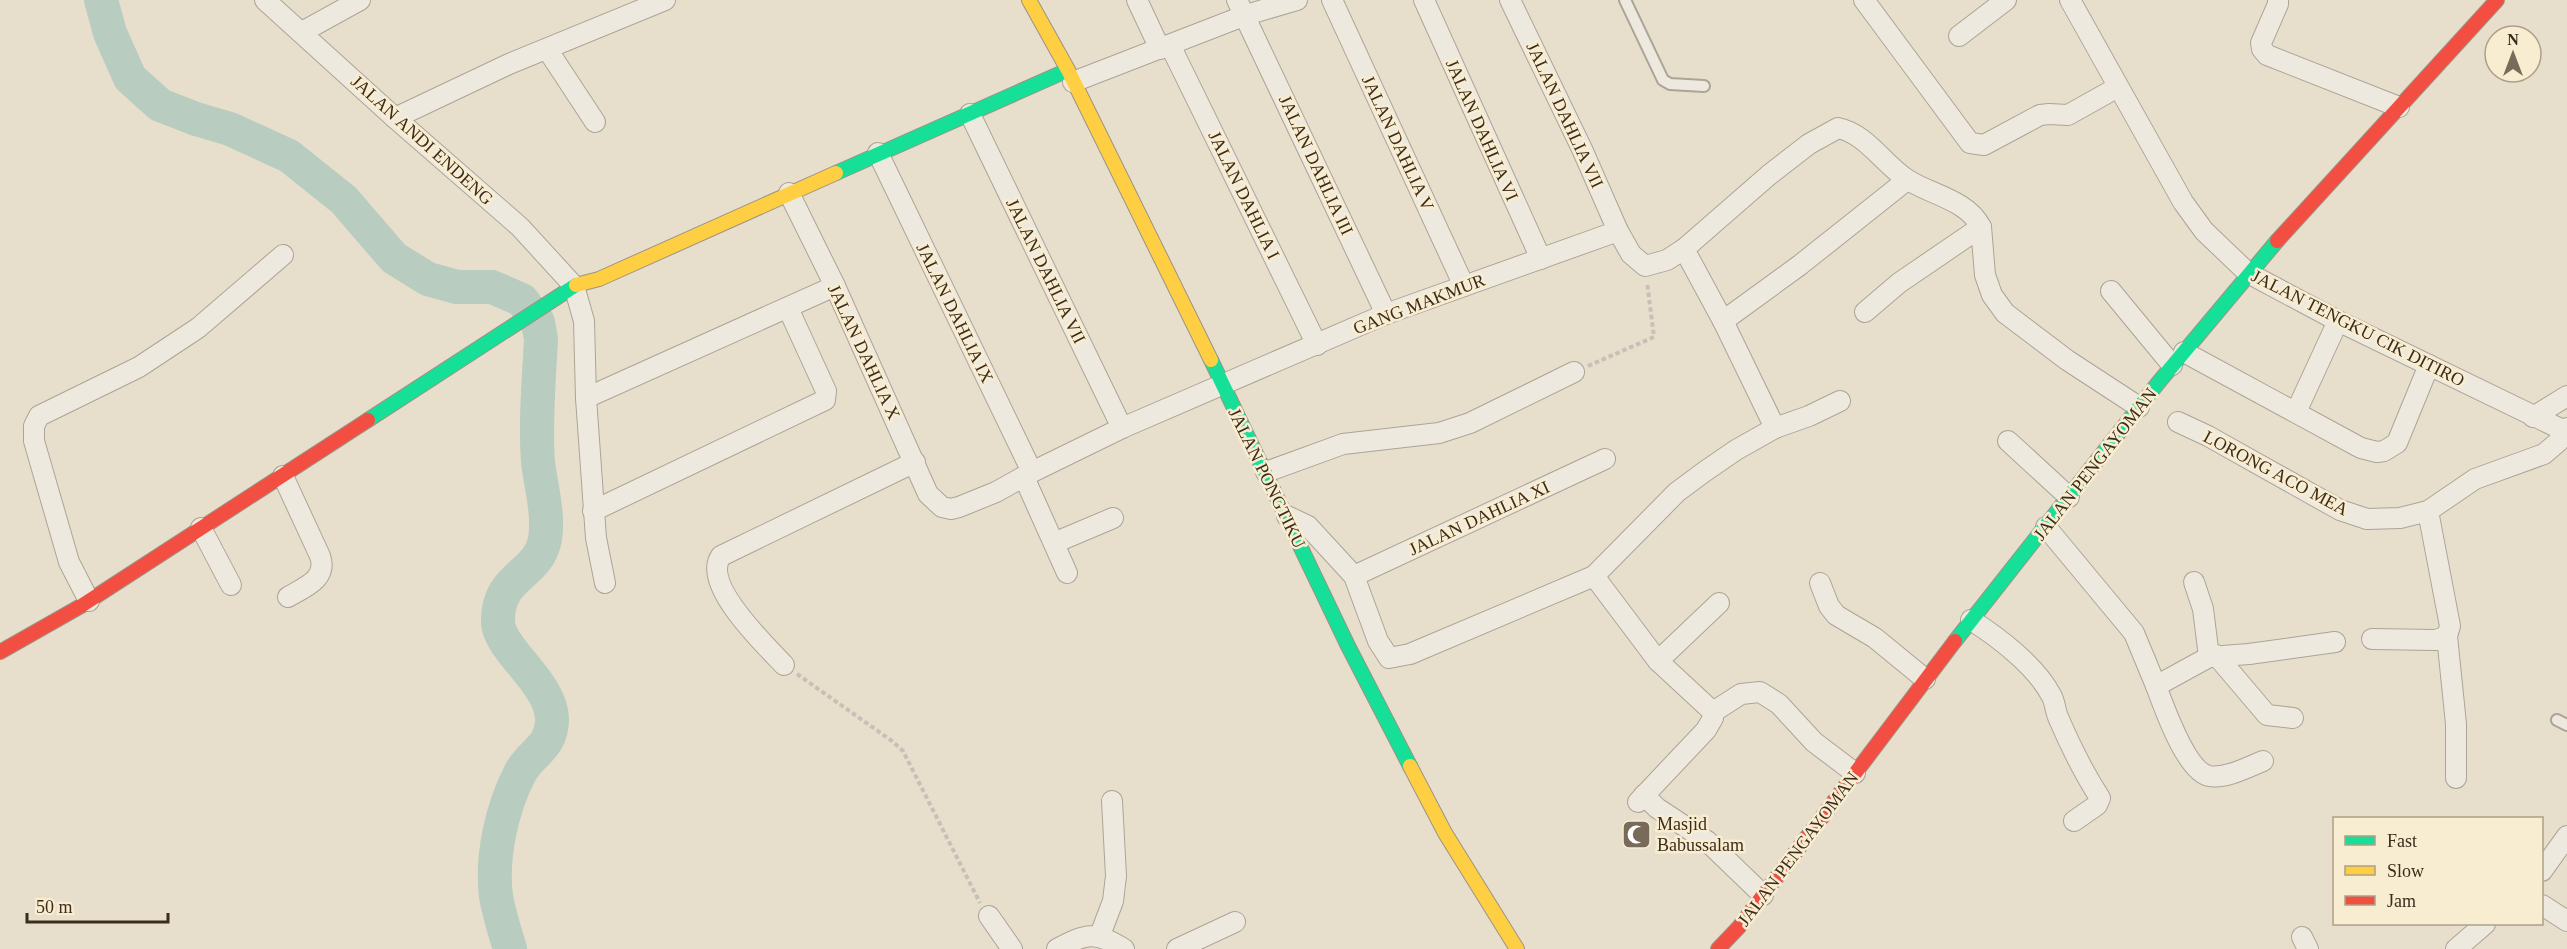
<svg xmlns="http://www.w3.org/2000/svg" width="2567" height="949" font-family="Georgia,serif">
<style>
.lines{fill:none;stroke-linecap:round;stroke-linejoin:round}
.river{stroke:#b8ccc0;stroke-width:34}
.lane-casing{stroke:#aca496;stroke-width:14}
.street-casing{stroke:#aca496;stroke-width:22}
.fast-casing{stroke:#9c9385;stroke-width:16}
.slow-casing{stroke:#9c9385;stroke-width:16}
.jam-casing{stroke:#9c9385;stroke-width:16}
.path{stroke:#c7c0b6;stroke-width:4;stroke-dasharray:4.5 3;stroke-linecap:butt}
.lane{stroke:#eee9df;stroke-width:10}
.street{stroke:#eee9df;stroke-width:20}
.fast{stroke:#16e098;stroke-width:14}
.slow{stroke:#ffcf43;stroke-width:14}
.jam{stroke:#f24e42;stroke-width:14}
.labels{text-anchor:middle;stroke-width:5;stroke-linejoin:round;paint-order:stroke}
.street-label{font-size:18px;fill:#3c2c1c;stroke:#f9edd1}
.poi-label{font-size:18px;fill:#3c2c1c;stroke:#f9edd1;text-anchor:start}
</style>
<rect width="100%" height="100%" fill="#e7dfcc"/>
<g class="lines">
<path class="river" d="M101,0L110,33L130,78L160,105L196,119L230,129L289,156L344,200L394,258L428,279L457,287H492L522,300L538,322L541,339C539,379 535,422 538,462C541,487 549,514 545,539C538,577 497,574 498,622C498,649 553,684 552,720C551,749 532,751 520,773C502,808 491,856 496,896C499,914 505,932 510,949"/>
<defs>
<g id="lane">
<path d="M1625,0L1663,80L1670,84L1704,86"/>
<path d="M2557,720L2567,725"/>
</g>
<g id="street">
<path d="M265,0L395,118L520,227L574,286L584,321L586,398L596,538L605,583"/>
<path d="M1137,0L1160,49"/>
<path d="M1237,0L1386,314"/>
<path d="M1332,0L1464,286"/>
<path d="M1424,0L1541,259"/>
<path d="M1510,0L1582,149L1618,231L1631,254L1645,266L1667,260L1684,249L1769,175L1809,144L1838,128C1867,134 1884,165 1908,180C1932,195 1967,200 1981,227"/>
<path d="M1864,0L1970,143L1984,145L2040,115L2049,114L2068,115L2118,87"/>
<path d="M2070,0L2183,202L2204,231L2248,273L2338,321L2567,432"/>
<path d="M2278,0V4L2261,43L2262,49L2267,55L2399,107"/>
<path d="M302,32L360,0"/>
<path d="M1959,36L2006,0"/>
<path d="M1170,45L1317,345"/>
<path d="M547,49L595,122"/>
<path d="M1073,82L1246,15L1297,0"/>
<path d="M970,114L1122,428"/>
<path d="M395,118L509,64L665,0"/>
<path d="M878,153L1032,472"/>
<path d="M789,193L835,286L928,494L942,507L951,509L959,507L996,492L1032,472L1122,428L1386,314L1618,231"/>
<path d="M1684,249L1723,321L1775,428"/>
<path d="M2111,291L2172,365"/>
<path d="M1865,312L1899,283L1981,227L1985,275L1992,295L2005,313L2067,360L2139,407"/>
<path d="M1723,321L1800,265L1907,180"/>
<path d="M2184,352L2361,448L2377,452L2384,451L2397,443L2429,365"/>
<path d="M586,398L835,286"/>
<path d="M2296,412L2338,321"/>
<path d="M2533,417L2567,396"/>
<path d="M2178,422L2208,436L2340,510L2367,519L2400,518L2428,511L2475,479L2544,454L2558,442L2567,428"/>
<path d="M2008,441L2069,497"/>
<path d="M1266,472L1343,444L1439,433L1470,423L1574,372"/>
<path d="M283,476L320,556C328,579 305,587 288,597"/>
<path d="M1024,477L1067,573"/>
<path d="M593,511L825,400L826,391L788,308"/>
<path d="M1287,516L1308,526L1354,576L1378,641L1389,658L1410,654L1594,576L1677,492L1704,472L1736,450L1775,428L1809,416L1840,401"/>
<path d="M2046,527L2134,633L2156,686L2209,657L2249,654L2335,642"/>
<path d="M201,528L231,585"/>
<path d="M1054,543L1113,518"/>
<path d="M1354,576L1605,459"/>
<path d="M1594,576L1658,661L1713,712V718L1706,730L1638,802"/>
<path d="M2194,582L2203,609L2209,657"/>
<path d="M1820,583L1829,606L1836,615L1875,638L1925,679"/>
<path d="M89,601L69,562L34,441V426L39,416L139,367L198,328L283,255"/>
<path d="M1971,620C1998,637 2036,666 2051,695C2055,701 2055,710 2058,717C2070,745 2083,772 2100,798L2097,805L2074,821"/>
<path d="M2447,636L2456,724V778"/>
<path d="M2372,639L2436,640L2447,636L2450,626L2428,511"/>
<path d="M2216,655L2267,715L2293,718"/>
<path d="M1658,661L1719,603"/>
<path d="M784,665C765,645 701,584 721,556L915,462"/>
<path d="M2156,686C2164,707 2186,771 2209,776C2226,779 2248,767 2263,761"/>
<path d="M1713,712L1741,694L1760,692L1779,704L1814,742L1855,773"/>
<path d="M1644,795L1657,808L1707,841L1763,895"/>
<path d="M2542,871L2567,836"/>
<path d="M2542,905L2567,921"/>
<path d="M989,916L1012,949"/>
<path d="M1100,935L1113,901L1116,876L1112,801"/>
<path d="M2302,937L2308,949"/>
<path d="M1057,949C1086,933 1096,931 1124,949"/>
<path d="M1177,949L1235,922"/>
<path d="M2456,949L2485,924"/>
</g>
<g id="fast">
<path d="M836,173L1068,70"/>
<path d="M1211,360L1348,646L1410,766"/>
<path d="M368,420L576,285"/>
<path d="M1955,641L2158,383L2277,241"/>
</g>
<g id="slow">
<path d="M1029,0L1068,70L1211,360"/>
<path d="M576,285L599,279L836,173"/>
<path d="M1410,766L1445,833L1517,949"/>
</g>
<g id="jam">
<path d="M2277,241L2497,0"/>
<path d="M0,652L81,606L368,420"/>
<path d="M1718,949L1739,927L1955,641"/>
</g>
</defs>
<use href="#lane" class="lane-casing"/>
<use href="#street" class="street-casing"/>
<use href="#fast" class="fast-casing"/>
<use href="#slow" class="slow-casing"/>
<use href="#jam" class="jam-casing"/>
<g class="path">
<path d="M1588,366L1654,337L1647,282"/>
<path d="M797,674L892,741L903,751L980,903"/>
</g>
<use href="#lane" class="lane"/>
<use href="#street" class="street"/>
<use href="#fast" class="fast"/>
<use href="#slow" class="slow"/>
<use href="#jam" class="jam"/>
</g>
<defs>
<symbol id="mosque-square" viewBox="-11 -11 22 22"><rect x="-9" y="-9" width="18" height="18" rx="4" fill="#786b5a" stroke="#f9edd1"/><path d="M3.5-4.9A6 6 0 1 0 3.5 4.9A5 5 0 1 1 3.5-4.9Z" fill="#fff"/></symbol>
</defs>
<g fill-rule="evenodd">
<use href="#mosque-square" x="1620" y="818" width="33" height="33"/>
</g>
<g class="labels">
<g class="street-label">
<text transform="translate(1565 115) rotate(65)" y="6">JALAN DAHLIA VII</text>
<text transform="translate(1482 130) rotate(66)" y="6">JALAN DAHLIA VI</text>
<text transform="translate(422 140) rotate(42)" y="6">JALAN ANDI ENDENG</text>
<text transform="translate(1398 143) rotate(65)" y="6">JALAN DAHLIA V</text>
<text transform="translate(1316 165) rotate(65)" y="6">JALAN DAHLIA III</text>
<text transform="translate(1244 195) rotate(64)" y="6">JALAN DAHLIA I</text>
<text transform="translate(1046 271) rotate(64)" y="6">JALAN DAHLIA VII</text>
<text transform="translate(1419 304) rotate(-21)" y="6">GANG MAKMUR</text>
<text transform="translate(955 313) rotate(64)" y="6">JALAN DAHLIA IX</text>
<text transform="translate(2358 328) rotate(27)" y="6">JALAN TENGKU CIK DITIRO</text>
<text transform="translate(864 352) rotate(65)" y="6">JALAN DAHLIA X</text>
<text transform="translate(2095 464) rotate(-52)" y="6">JALAN PENGAYOMAN</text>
<text transform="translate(2276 473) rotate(28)" y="6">LORONG ACO MEA</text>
<text transform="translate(1267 478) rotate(64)" y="6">JALAN PONGTIKU</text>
<text transform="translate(1479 518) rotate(-25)" y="6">JALAN DAHLIA XI</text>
<text transform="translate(1798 849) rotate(-53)" y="6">JALAN PENGAYOMAN</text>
</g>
<g class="poi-label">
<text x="1657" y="830">Masjid<tspan x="1657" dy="21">Babussalam</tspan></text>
</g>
</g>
<rect x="2333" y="817" width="210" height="108" fill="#f9edd1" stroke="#ada089" stroke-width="1.5"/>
<rect x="2345" y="836" width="30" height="9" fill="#16e098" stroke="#ada089" stroke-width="1.5"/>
<text x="2387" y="847" font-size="18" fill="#3c2c1c">Fast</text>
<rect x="2345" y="866" width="30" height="9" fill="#ffcf43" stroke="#ada089" stroke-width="1.5"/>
<text x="2387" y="877" font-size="18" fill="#3c2c1c">Slow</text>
<rect x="2345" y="896" width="30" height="9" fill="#f24e42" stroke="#ada089" stroke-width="1.5"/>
<text x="2387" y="907" font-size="18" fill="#3c2c1c">Jam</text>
<g transform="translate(2513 54)"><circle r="28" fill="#f9edd1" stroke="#ada089" stroke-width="1.5"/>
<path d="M0-4.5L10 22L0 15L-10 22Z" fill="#786b5a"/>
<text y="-9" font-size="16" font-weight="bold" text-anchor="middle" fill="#3c2c1c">N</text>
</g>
<path d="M27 913v9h141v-9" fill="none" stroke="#3c2c1c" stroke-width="3"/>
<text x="36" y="913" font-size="18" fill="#3c2c1c" stroke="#f9edd1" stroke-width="4.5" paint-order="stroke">50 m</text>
</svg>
